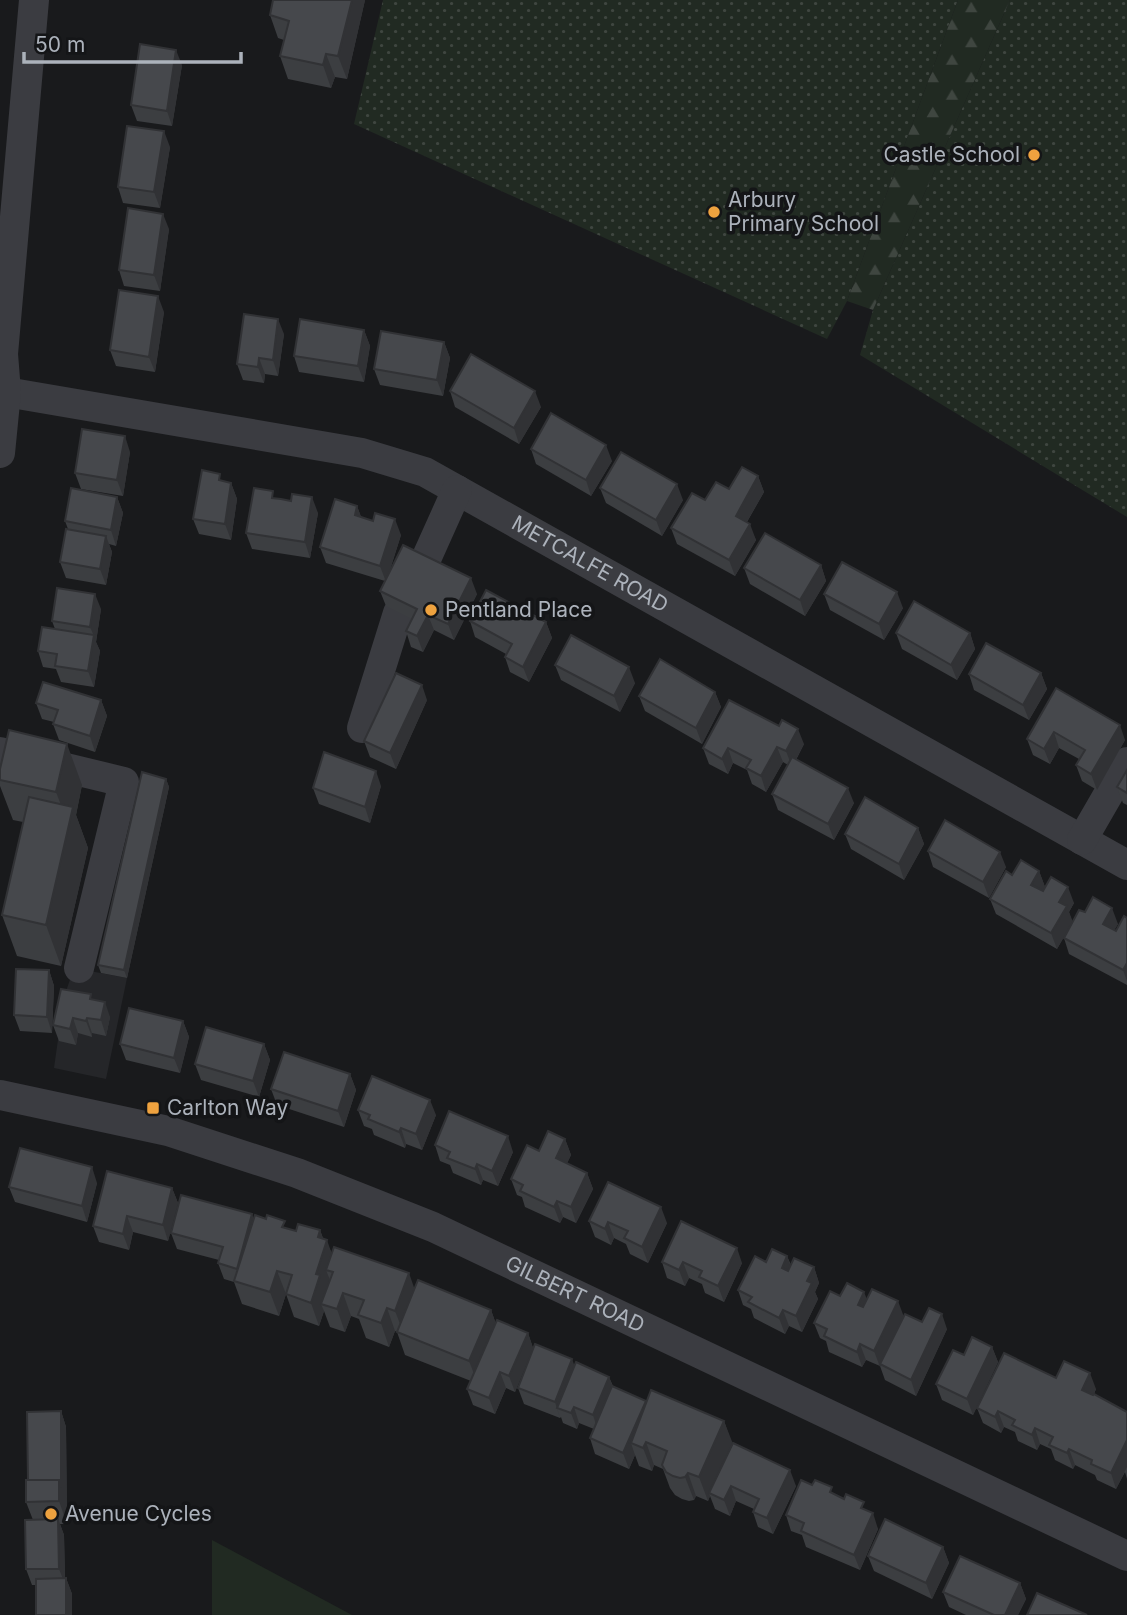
<svg xmlns="http://www.w3.org/2000/svg" width="1127" height="1615" font-family="Inter,sans-serif">
<style>
.built{fill:#252629}
.grass{fill:url(#grass-dots)}
.forest{fill:url(#forest-firs)}
.garden{fill:#212a22}
.lines{fill:none;stroke-linecap:round;stroke-linejoin:round}
.minor{stroke:#3b3c41;stroke-width:30}
.wall{fill:#3c3e41}
.shaded-wall{fill:#313235}
.building{fill:#46484c;stroke:#313235;stroke-width:2}
.poi-dot{fill:#eea23f;stroke:#141517;stroke-width:2.5}
.labels{text-anchor:middle;stroke-width:7;stroke-linejoin:round;paint-order:stroke}
.poi-label{font-size:21px;fill:#acb2bb;stroke:#141517;text-anchor:start}
.street-label{font-size:21px;fill:#acb2bb;stroke:#141517}
</style>
<defs>
<pattern id="grass-dots" width="8" height="8" patternUnits="userSpaceOnUse" patternTransform="scale(1.75)"><rect width="8" height="8" fill="#212a22"/><path d="M2 2h.1M6 6h.1" fill="none" stroke="#3f4640" stroke-width="1.8" stroke-linecap="round"/></pattern>
<pattern id="forest-firs" width="22" height="20" patternUnits="userSpaceOnUse" patternTransform="scale(1.75)"><rect width="22" height="20" fill="#212a22"/><path d="M5 1l3.5 6h-7zM16 11l3.5 6h-7z" fill="#3f4640"/></pattern>
</defs>
<rect width="100%" height="100%" fill="#191a1c"/>
<path class="built" d="M74,968L127,978L106,1079L54,1068L64,997Z"/>
<g class="grass">
<path d="M383,0H958L847,301L827,339L354,124Z"/>
<path d="M1010,0H1127V517L860,355L873,310Z"/>
</g>
<path class="forest" d="M958,0H1010L873,310L847,301Z"/>
<path class="garden" d="M212,1540L352,1615H212Z"/>
<g class="lines">
<g class="minor">
<path id="s1" d="M6,392L362,453L425,472L1127,865"/>
<path d="M0,453L6,392L3,354L34,0"/>
<path d="M422,568L457,490"/>
<path d="M362,728L398,613"/>
<path d="M0,752L124,782L79,968"/>
<path d="M1082,840L1127,762"/>
<path id="s2" d="M0,1095L168,1131L297,1173L433,1227L1127,1556"/>
</g>
</g>
<g class="wall">
<path d="M365,0L347,79L335,77L331,88L288,79L280,56L284,40L278,38L270,15Z"/>
<path d="M182,65L172,126L137,121L131,105Z"/>
<path d="M170,147L160,208L123,203L118,187Z"/>
<path d="M169,229L160,291L124,286L119,270Z"/>
<path d="M164,312L155,372L116,366L110,350Z"/>
<path d="M364,330L370,346L364,382L299,372L294,356Z"/>
<path d="M284,334L278,376L265,374L264,383L243,380L237,364Z"/>
<path d="M444,342L450,358L443,396L380,385L374,369Z"/>
<path d="M450,391L541,407L519,444L455,407Z"/>
<path d="M531,449L612,461L591,496L536,464Z"/>
<path d="M130,452L123,496L81,489L75,473Z"/>
<path d="M758,476L764,492L747,522L756,540L735,576L677,544L671,528L705,500Z"/>
<path d="M222,481L231,483L237,499L231,540L199,534L193,519Z"/>
<path d="M600,488L683,500L662,536L606,503Z"/>
<path d="M117,497L123,513L116,546L109,544L112,552L106,585L66,578L60,562L68,529L65,521Z"/>
<path d="M275,498L291,501L318,513L310,558L252,549L246,533Z"/>
<path d="M357,506L361,517L401,535L389,573L477,594L454,640L434,630L423,652L411,647L406,631L412,619L386,606L380,591L385,581L326,563L320,547Z"/>
<path d="M821,565L826,581L805,616L750,584L744,568Z"/>
<path d="M824,594L903,608L884,640L830,610Z"/>
<path d="M101,609L96,642L100,651L94,687L61,682L56,669L43,667L38,651L55,629L52,621Z"/>
<path d="M470,621L546,622L552,638L529,682L510,672L505,657L506,654L475,637Z"/>
<path d="M896,633H970L975,649L957,680L902,649Z"/>
<path d="M555,665L635,683L620,712L561,680Z"/>
<path d="M1041,673L1047,689L1029,720L974,690L969,674Z"/>
<path d="M1056,688L1125,740L1097,790L1082,781L1076,765L1079,759L1059,748L1050,764L1033,755L1027,739Z"/>
<path d="M715,692L721,707L702,744L645,711L639,696Z"/>
<path d="M101,700L107,716L95,752L59,740L53,724L54,722L42,719L36,703Z"/>
<path d="M427,700L396,769L370,757L364,741Z"/>
<path d="M804,744L796,760L854,803L834,840L778,810L772,794L788,765L783,762L766,792L752,784L747,770L733,763L728,774L709,764L703,748Z"/>
<path d="M1127,770V805L1123,803L1117,787Z"/>
<path d="M166,779L169,787L127,978L101,973L98,965Z"/>
<path d="M0,780L82,785L76,815L88,848L61,966L17,956L2,915L23,822L13,820L0,786Z"/>
<path d="M381,786L370,823L319,804L313,788Z"/>
<path d="M918,828L924,844L904,880L851,849L845,834Z"/>
<path d="M928,851L1006,867L989,898L933,867Z"/>
<path d="M1039,871L1045,887L1074,903L1069,912L1072,922L1085,912L1118,924L1114,930L1116,931L1127,918V985L1069,954L1064,938L1067,931L1057,949L996,914L990,899L1012,875Z"/>
<path d="M49,970L54,986L52,1033L20,1031L14,1015Z"/>
<path d="M93,999L110,1017L106,1036L92,1033V1037L78,1033L76,1045L59,1041L53,1025Z"/>
<path d="M183,1021L189,1037L180,1073L126,1060L120,1044Z"/>
<path d="M264,1044L270,1060L259,1097L201,1080L195,1064Z"/>
<path d="M350,1074L356,1090L344,1127L277,1105L271,1089Z"/>
<path d="M358,1110L436,1115L422,1150L406,1144L405,1148L374,1135L372,1129L364,1126Z"/>
<path d="M565,1139L571,1155L567,1163L587,1173L593,1189L576,1223L563,1217L560,1223L525,1207L522,1197L517,1195L511,1179L539,1151Z"/>
<path d="M435,1145L513,1152L498,1186L483,1180L481,1185L453,1173L450,1165L440,1161Z"/>
<path d="M97,1183L87,1222L15,1202L9,1187Z"/>
<path d="M172,1188L178,1203L168,1241L133,1232L129,1250L99,1242L93,1226Z"/>
<path d="M254,1218L296,1231L320,1230L323,1238L332,1253L414,1288L491,1310L496,1324L528,1333L533,1348L515,1392L506,1388L495,1414L473,1405L467,1389L471,1381L405,1355L397,1332L395,1331L389,1347L366,1338L359,1319L351,1316L345,1332L330,1327L324,1311L319,1326L294,1317L286,1294L279,1316L242,1304L234,1282L224,1279L218,1263L219,1260L177,1249L171,1233Z"/>
<path d="M589,1221L667,1223L648,1263L630,1254L626,1244L614,1238L611,1245L595,1237Z"/>
<path d="M787,1256L791,1265L814,1267L819,1283L815,1292L818,1299L802,1332L789,1326L785,1334L754,1318L751,1309L743,1305L738,1290L766,1262Z"/>
<path d="M662,1262L742,1263L724,1302L705,1293L702,1284L689,1278L685,1286L667,1278Z"/>
<path d="M867,1299L904,1317L947,1329L916,1396L885,1380L880,1366L866,1360L862,1367L829,1352L826,1341L820,1338L814,1323Z"/>
<path d="M992,1347L998,1362L973,1415L942,1400L936,1384L964,1355Z"/>
<path d="M575,1367L609,1377L613,1386L646,1401L724,1421L732,1444L796,1486L773,1534L758,1527L753,1512L754,1509L736,1501L730,1516L715,1509L710,1496L708,1501L696,1496L694,1500L689,1501L682,1499L675,1495L670,1488L663,1469L654,1465L652,1471L639,1466L635,1455L629,1469L595,1454L590,1438L594,1429L579,1423L577,1429L563,1423L561,1417L560,1418L524,1404L518,1388Z"/>
<path d="M1056,1378L1096,1389L1094,1394L1127,1412V1479L1125,1472L1116,1489L1097,1480L1095,1475L1075,1465L1073,1469L1055,1460L1051,1449L1040,1444L1037,1450L1018,1441L1015,1432L1004,1427L1001,1433L983,1423L977,1408Z"/>
<path d="M61,1411L66,1427L67,1524H60L64,1535L65,1578H66L72,1594V1615H36V1585H32L26,1569L33,1520L26,1502L28,1480Z"/>
<path d="M835,1495L867,1511L878,1529L860,1570L806,1547L802,1535L791,1531L786,1515Z"/>
<path d="M943,1547L949,1563L932,1599L874,1571L868,1556Z"/>
<path d="M1020,1583L1026,1599L1018,1615H966L949,1607L943,1592Z"/>
</g>
<g class="shaded-wall">
<path d="M352,0H365L347,79L338,56Z"/>
<path d="M176,50L182,65L172,126L167,111Z"/>
<path d="M326,54L335,77L331,88L323,65Z"/>
<path d="M164,131L170,147L160,208L154,192Z"/>
<path d="M163,214L169,229L160,291L154,275Z"/>
<path d="M158,296L164,312L155,372L149,357Z"/>
<path d="M278,319L284,334L278,376L273,360Z"/>
<path d="M364,330L370,346L364,382L358,366Z"/>
<path d="M444,342L450,358L443,396L437,380Z"/>
<path d="M259,358L265,374L264,383L258,367Z"/>
<path d="M535,391L541,407L519,444L514,428Z"/>
<path d="M125,436L130,452L123,496L117,480Z"/>
<path d="M606,445L612,461L591,496L586,480Z"/>
<path d="M758,476L764,492L741,532L736,516Z"/>
<path d="M231,483L237,499L231,540L225,524Z"/>
<path d="M677,484L683,500L662,536L656,520Z"/>
<path d="M117,497L123,513L116,546L111,530Z"/>
<path d="M312,497L318,513L310,558L305,542Z"/>
<path d="M357,506L363,522L355,515Z"/>
<path d="M395,519L401,535L386,582L380,566Z"/>
<path d="M750,524L756,540L735,576L729,560Z"/>
<path d="M106,536L112,552L106,585L100,569Z"/>
<path d="M821,565L826,581L805,616L800,600Z"/>
<path d="M471,578L477,594L454,640L448,624Z"/>
<path d="M897,592L903,608L884,640L879,624Z"/>
<path d="M95,594L101,609L96,642L100,651L94,687L88,671L94,636L90,627Z"/>
<path d="M428,615L434,630L423,652L417,636Z"/>
<path d="M546,622L552,638L529,682L523,667Z"/>
<path d="M970,633L975,649L957,680L951,665Z"/>
<path d="M629,667L635,683L620,712L614,696Z"/>
<path d="M1041,673L1047,689L1029,720L1023,705Z"/>
<path d="M422,685L427,700L396,769L390,753Z"/>
<path d="M715,692L721,707L702,744L696,728Z"/>
<path d="M101,700L107,716L95,752L90,736Z"/>
<path d="M1120,725L1125,740L1097,790L1091,774Z"/>
<path d="M798,729L804,744L792,767L786,751Z"/>
<path d="M1054,732L1059,748L1050,764L1044,749Z"/>
<path d="M67,744L82,785L76,815L88,848L61,966L46,925L69,826L56,792Z"/>
<path d="M777,747L783,762L766,792L761,776Z"/>
<path d="M728,748L733,763L728,774L722,759Z"/>
<path d="M376,771L381,786L370,823L365,807Z"/>
<path d="M166,779L169,787L127,978L124,970Z"/>
<path d="M848,788L854,803L834,840L828,824Z"/>
<path d="M918,828L924,844L904,880L899,864Z"/>
<path d="M1000,852L1006,867L989,898L983,882Z"/>
<path d="M1039,871L1045,887L1037,900L1031,885Z"/>
<path d="M1068,887L1074,903L1069,912L1073,922L1057,949L1051,933L1059,902Z"/>
<path d="M1112,908L1118,924L1109,940L1103,924Z"/>
<path d="M1127,963V981L1123,970Z"/>
<path d="M49,970L54,986L52,1033L47,1017Z"/>
<path d="M105,1002L110,1017L106,1036L101,1020Z"/>
<path d="M73,1018L78,1033L76,1045L70,1029Z"/>
<path d="M87,1018L92,1033V1037L86,1021Z"/>
<path d="M183,1021L189,1037L180,1073L174,1058Z"/>
<path d="M264,1044L270,1060L259,1097L253,1081Z"/>
<path d="M350,1074L356,1090L344,1127L338,1111Z"/>
<path d="M430,1100L436,1115L422,1150L416,1134Z"/>
<path d="M401,1128L406,1144L405,1148L399,1132Z"/>
<path d="M508,1136L513,1152L498,1186L492,1171Z"/>
<path d="M565,1139L571,1155L562,1174L556,1158Z"/>
<path d="M477,1164L483,1180L481,1185L475,1169Z"/>
<path d="M92,1167L97,1183L87,1222L82,1206Z"/>
<path d="M587,1173L593,1189L576,1223L571,1207Z"/>
<path d="M172,1188L178,1203L168,1241L163,1225Z"/>
<path d="M557,1201L563,1217L560,1223L554,1207Z"/>
<path d="M661,1207L667,1223L648,1263L642,1247Z"/>
<path d="M252,1214L258,1230L243,1284L238,1269Z"/>
<path d="M127,1216L133,1232L129,1250L123,1234Z"/>
<path d="M608,1222L614,1238L611,1245L605,1229Z"/>
<path d="M320,1230L325,1245L327,1240L335,1263L326,1270L330,1280L321,1304L324,1311L319,1326L311,1303L316,1274L318,1237Z"/>
<path d="M737,1248L742,1263L724,1302L718,1286Z"/>
<path d="M787,1256L793,1272L787,1284L782,1268Z"/>
<path d="M683,1262L689,1278L685,1286L679,1270Z"/>
<path d="M814,1267L819,1283L815,1292L818,1299L802,1332L796,1316L807,1281Z"/>
<path d="M277,1271L286,1294L279,1316L270,1292Z"/>
<path d="M409,1273L417,1296L404,1334L395,1311Z"/>
<path d="M864,1292L870,1307L864,1321L858,1305Z"/>
<path d="M343,1293L351,1316L345,1332L337,1309Z"/>
<path d="M898,1301L904,1317L880,1367L874,1351Z"/>
<path d="M387,1308L395,1331L389,1347L381,1323Z"/>
<path d="M491,1310L499,1333L478,1384L469,1361Z"/>
<path d="M783,1310L789,1326L785,1334L779,1318Z"/>
<path d="M942,1314L947,1329L916,1396L911,1380Z"/>
<path d="M528,1333L533,1348L515,1392L509,1376Z"/>
<path d="M860,1344L866,1360L862,1367L857,1352Z"/>
<path d="M992,1347L998,1362L973,1415L967,1399Z"/>
<path d="M572,1359L578,1375L557,1408L560,1418L555,1402Z"/>
<path d="M500,1372L506,1388L495,1414L489,1398Z"/>
<path d="M1090,1373L1096,1389L1088,1406L1082,1390Z"/>
<path d="M609,1377L615,1392L598,1431L593,1415Z"/>
<path d="M646,1401L652,1416L631,1443L635,1455L629,1469L623,1453Z"/>
<path d="M574,1407L579,1423L577,1429L571,1413Z"/>
<path d="M61,1411L66,1427L67,1524L59,1501Z"/>
<path d="M998,1411L1004,1427L1001,1433L995,1417Z"/>
<path d="M724,1421L733,1444L709,1493L710,1496L708,1501L699,1477Z"/>
<path d="M1035,1428L1040,1444L1037,1450L1032,1435Z"/>
<path d="M1127,1440V1467L1116,1489L1111,1473Z"/>
<path d="M646,1442L654,1465L652,1471L643,1448Z"/>
<path d="M1069,1449L1075,1465L1073,1469L1067,1453Z"/>
<path d="M790,1470L796,1486L773,1534L767,1518Z"/>
<path d="M688,1473L696,1496L694,1500L685,1477Z"/>
<path d="M731,1486L736,1501L730,1516L724,1500Z"/>
<path d="M873,1513L878,1529L860,1570L854,1555Z"/>
<path d="M58,1519L64,1535L65,1584L59,1569Z"/>
<path d="M943,1547L949,1563L932,1599L926,1583Z"/>
<path d="M66,1578L72,1594V1615H66Z"/>
<path d="M1020,1583L1026,1599L1018,1615H1005Z"/>
</g>
<g class="building">
<path d="M273,0H352L338,56L326,54L323,65L280,56L289,21L270,15Z"/>
<path d="M140,44L176,50L167,111L131,105Z"/>
<path d="M127,126L164,131L154,192L118,187Z"/>
<path d="M128,208L163,214L154,275L119,270Z"/>
<path d="M119,290L158,296L149,357L110,350Z"/>
<path d="M244,314L278,319L273,360L259,358L258,367L237,364Z"/>
<path d="M300,319L364,330L358,366L294,356Z"/>
<path d="M381,331L444,342L437,380L374,369Z"/>
<path d="M471,354L535,391L514,428L450,391Z"/>
<path d="M551,413L606,445L586,480L531,449Z"/>
<path d="M82,429L125,436L117,480L75,473Z"/>
<path d="M621,452L677,484L656,520L600,488Z"/>
<path d="M742,467L758,476L736,516L750,524L729,560L671,528L692,493L705,500L716,482L729,489Z"/>
<path d="M202,470L220,474L219,480L231,483L225,524L193,519Z"/>
<path d="M71,488L117,497L111,530L65,521Z"/>
<path d="M254,488L273,491L272,498L281,499L291,501L292,494L312,497L305,542L246,533Z"/>
<path d="M335,499L357,506L355,515L373,521L375,513L395,519L380,566L320,547Z"/>
<path d="M66,529L106,536L100,569L60,562Z"/>
<path d="M765,533L821,565L800,600L744,568Z"/>
<path d="M403,545L471,578L448,624L428,615L417,636L406,631L417,609L380,591Z"/>
<path d="M842,562L897,592L879,624L824,594Z"/>
<path d="M57,588L95,594L90,627L52,621Z"/>
<path d="M486,590L546,622L523,667L505,657L512,644L470,621Z"/>
<path d="M914,601L970,633L951,665L896,633Z"/>
<path d="M42,627L94,635L88,671L55,666L57,654L38,651Z"/>
<path d="M571,635L629,667L614,696L555,665Z"/>
<path d="M986,643L1041,673L1023,705L969,674Z"/>
<path d="M660,659L715,692L696,728L639,696Z"/>
<path d="M396,673L422,685L390,753L364,741Z"/>
<path d="M43,682L101,700L90,736L53,724L58,710L36,703Z"/>
<path d="M1056,688L1120,725L1091,774L1076,765L1085,750L1054,732L1044,749L1027,739Z"/>
<path d="M729,700L779,726L782,720L798,729L786,751L777,747L761,776L746,768L751,760L728,748L722,759L703,748Z"/>
<path d="M9,730L67,744L56,792L0,780V769Z"/>
<path d="M324,752L376,771L365,807L313,788Z"/>
<path d="M792,757L848,788L828,824L772,794Z"/>
<path d="M1127,770V793L1117,787Z"/>
<path d="M142,772L166,779L124,970L98,965Z"/>
<path d="M29,797L73,807L46,925L2,915Z"/>
<path d="M865,797L918,828L899,864L845,834Z"/>
<path d="M945,820L1000,852L983,882L928,851Z"/>
<path d="M1021,860L1039,871L1031,885L1043,891L1051,877L1068,887L1059,902L1067,906L1051,933L990,899L1006,871L1012,875Z"/>
<path d="M1093,897L1112,908L1103,924L1116,931L1124,916L1127,918V963L1123,970L1064,938L1079,910L1085,912Z"/>
<path d="M16,969L49,970L47,1017L14,1015Z"/>
<path d="M61,989L91,994L90,999L105,1002L101,1020L87,1018L86,1021L73,1018L70,1029L53,1025Z"/>
<path d="M129,1008L183,1021L174,1058L120,1044Z"/>
<path d="M206,1027L264,1044L253,1081L195,1064Z"/>
<path d="M284,1052L350,1074L338,1111L271,1089Z"/>
<path d="M372,1076L430,1100L416,1134L401,1128L399,1132L368,1119L370,1115L358,1110Z"/>
<path d="M449,1111L508,1136L492,1171L477,1164L475,1169L447,1158L450,1152L435,1145Z"/>
<path d="M548,1131L565,1139L556,1158L587,1173L571,1207L557,1201L554,1207L520,1191L523,1185L511,1179L527,1145L539,1151Z"/>
<path d="M20,1148L92,1167L82,1206L9,1187Z"/>
<path d="M107,1171L172,1188L163,1225L127,1216L123,1234L93,1226Z"/>
<path d="M608,1182L661,1207L642,1247L624,1238L628,1231L608,1222L605,1229L589,1221Z"/>
<path d="M181,1195L252,1214L237,1269L218,1263L223,1247L171,1233Z"/>
<path d="M255,1215L266,1219L267,1215L285,1221L282,1227L296,1231L298,1224L320,1230L318,1237L327,1240L316,1274L320,1275L311,1303L286,1294L292,1275L277,1271L270,1292L234,1281Z"/>
<path d="M681,1221L737,1248L718,1286L699,1277L702,1271L683,1262L679,1270L662,1262Z"/>
<path d="M334,1247L409,1273L395,1311L387,1308L381,1323L358,1315L364,1300L343,1293L337,1309L321,1304L333,1272L326,1270Z"/>
<path d="M772,1249L787,1256L782,1268L788,1271L794,1258L814,1267L807,1281L812,1283L796,1316L783,1310L779,1318L748,1302L752,1297L738,1290L755,1256L766,1262Z"/>
<path d="M418,1280L491,1310L469,1361L397,1332Z"/>
<path d="M847,1283L864,1292L858,1305L863,1307L872,1289L898,1301L874,1351L860,1344L857,1352L824,1336L827,1329L814,1323L830,1291L840,1296Z"/>
<path d="M929,1308L942,1314L911,1380L880,1364L905,1314L922,1322Z"/>
<path d="M497,1320L528,1333L509,1376L500,1372L489,1398L467,1389Z"/>
<path d="M972,1337L992,1347L967,1399L936,1384L953,1350L964,1355Z"/>
<path d="M535,1344L572,1359L555,1402L518,1388Z"/>
<path d="M1004,1353L1056,1378L1064,1361L1090,1373L1082,1390L1093,1395L1094,1394L1127,1412V1440L1111,1473L1091,1464L1092,1460L1069,1449L1067,1453L1049,1445L1053,1437L1035,1428L1032,1435L1012,1425L1015,1420L998,1411L995,1417L977,1408Z"/>
<path d="M576,1362L609,1377L593,1415L574,1407L571,1413L557,1408Z"/>
<path d="M612,1386L646,1401L623,1453L590,1438Z"/>
<path d="M651,1390L724,1421L699,1477L688,1473L685,1477L680,1478L673,1476L666,1472L662,1465L667,1451L646,1442L643,1448L631,1443Z"/>
<path d="M61,1411V1487L59,1480H28L27,1412Z"/>
<path d="M733,1443L790,1470L767,1518L753,1512L759,1499L731,1486L724,1500L709,1493Z"/>
<path d="M26,1480H59V1501L26,1502Z"/>
<path d="M801,1480L812,1485L815,1480L832,1487L830,1492L844,1499L846,1494L864,1502L861,1508L873,1513L854,1555L801,1531L804,1523L786,1515Z"/>
<path d="M58,1519L59,1569H26L25,1520Z"/>
<path d="M885,1519L943,1547L926,1583L868,1556Z"/>
<path d="M960,1556L1020,1583L1005,1615H994L943,1592Z"/>
<path d="M66,1578V1615H36V1579Z"/>
<path d="M1037,1593L1087,1615H1027Z"/>
</g>
<g class="poi-dot">
<circle cx="1034" cy="155" r="7"/>
<circle cx="714" cy="212" r="7"/>
<circle cx="431" cy="610" r="7"/>
<rect x="146" y="1101" width="14" height="14" rx="3.5"/>
<circle cx="51" cy="1514" r="7"/>
</g>
<g class="labels">
<g class="poi-label">
<text x="1020" y="162" text-anchor="end">Castle School</text>
<text x="728" y="207">Arbury<tspan x="728" dy="24">Primary School</tspan></text>
<text x="445" y="617">Pentland Place</text>
<text x="167" y="1115">Carlton Way</text>
<text x="65" y="1521">Avenue Cycles</text>
</g>
<g class="street-label">
<text dy="7" stroke="none"><textPath href="#s1" startOffset="616">METCALFE ROAD</textPath></text>
<text dy="7" stroke="none"><textPath href="#s2" startOffset="611">GILBERT ROAD</textPath></text>
</g>
</g>
<path d="M24 52v10h217v-10" fill="none" stroke="#acb2bb" stroke-width="3.5"/>
<text x="35" y="52" font-size="21" fill="#acb2bb" stroke="#141517" stroke-width="5" paint-order="stroke">50 m</text>
</svg>
